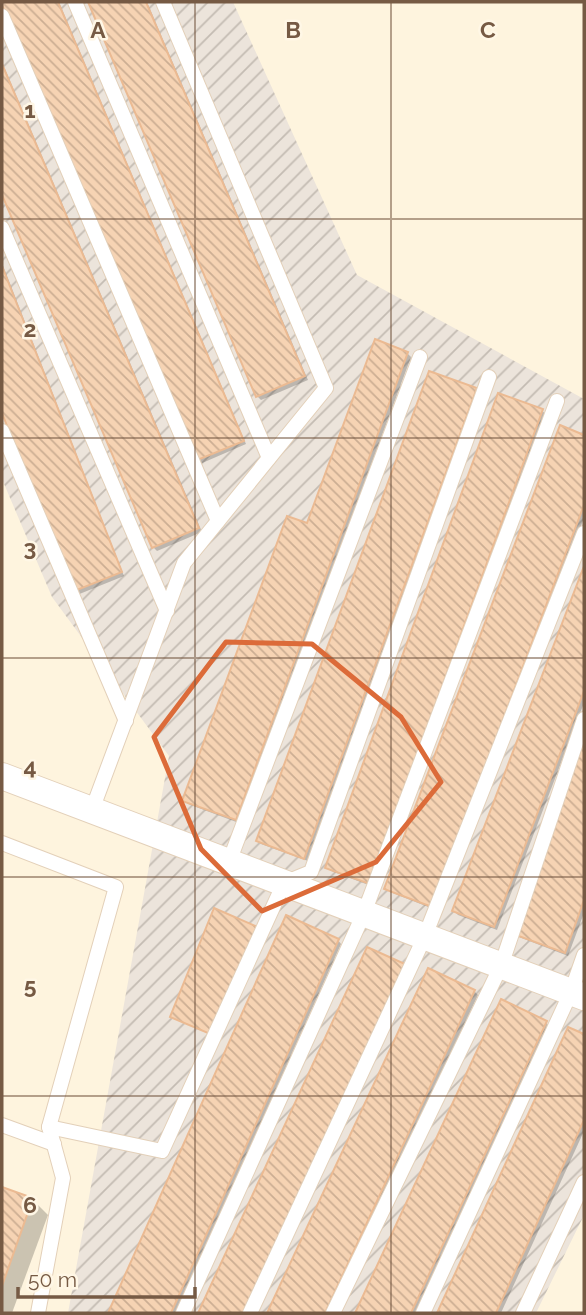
<svg xmlns="http://www.w3.org/2000/svg" width="586" height="1315" font-family="Raleway,sans-serif">
<style>
.industrial{fill:url(#industrial-furrows)}
.shadow{fill:#0003}
.building{fill:url(#building-back-hatch);stroke:#ebba92;stroke-width:2}
.lines{fill:none;stroke-linecap:round;stroke-linejoin:round}
.service-casing{stroke:#e3d0b9;stroke-width:16}
.minor-casing{stroke:#e3d0b9;stroke-width:28}
.service{stroke:#fff;stroke-width:14}
.minor{stroke:#fff;stroke-width:26}
.marked{fill:none;stroke:#dc6b39;stroke-width:5;stroke-linejoin:round}
.grid{fill:none;stroke:#765a44;stroke-width:2;stroke-opacity:0.55}
.grid-label{font-size:23px;text-anchor:middle;font-weight:bold;fill:#765a44;stroke:#fff7e6;stroke-width:5;stroke-linejoin:round;paint-order:stroke}
</style>
<defs>
<pattern id="industrial-furrows" width="10" height="10" patternUnits="userSpaceOnUse" patternTransform="scale(1.75)"><rect width="10" height="10" fill="#ece4db"/><path d="M-1 1l2-2M0 10L10 0M9 11l2-2" fill="none" stroke="#c4bcb3"/></pattern>
<pattern id="building-back-hatch" width="6" height="6" patternUnits="userSpaceOnUse" patternTransform="scale(1.75)"><rect width="6" height="6" fill="#f6d3b3"/><path d="M-1 5l2 2M0 0l6 6M5-1l2 2" fill="none" stroke="#ccae93"/></pattern>
</defs>
<rect width="100%" height="100%" fill="#fef4de"/>
<path class="industrial" d="M2,2H233L357,275L584,399V1215L536,1313H68L169,756L52,597L2,479Z"/>
<g class="shadow">
<path d="M2,2H59L246,444L200,464L196,460Z"/>
<path d="M90,2H147L308,380L261,400L257,396Z"/>
<path d="M2,62L202,532L157,551L153,547L2,190Z"/>
<path d="M2,263L124,576L77,595L73,591L2,409Z"/>
<path d="M407,353L411,357L239,823L188,804L184,800L309,526Z"/>
<path d="M476,390L480,394L308,861L261,844L258,840Z"/>
<path d="M542,411L546,414L374,887L331,871L327,868Z"/>
<path d="M561,428L584,437V518L436,910L390,892L386,889Z"/>
<path d="M584,571V703L497,930L458,915L454,911Z"/>
<path d="M584,744V913L568,956L519,937L515,934Z"/>
<path d="M287,918L338,940L341,944L176,1313H110Z"/>
<path d="M429,970L474,991L478,995L330,1313H269Z"/>
<path d="M502,1002L546,1023L550,1026L416,1313H357Z"/>
<path d="M569,1029L584,1036V1131L501,1313H439Z"/>
<path d="M2,1189L32,1199L48,1215L12,1313H2Z"/>
</g>
<g class="building">
<path d="M2,2H58L244,441L195,461L2,5Z"/>
<path d="M88,2H146L305,376L256,397Z"/>
<path d="M2,64L199,528L152,548L2,195Z"/>
<path d="M2,266L122,572L72,592L2,413Z"/>
<path d="M375,339L408,352L236,820L182,801L287,516L307,523Z"/>
<path d="M429,371L477,388L304,859L256,841Z"/>
<path d="M498,393L543,409L370,884L325,868Z"/>
<path d="M560,425L584,435V505L432,907L384,889Z"/>
<path d="M584,566V691L494,927L452,911Z"/>
<path d="M584,739V900L565,953L513,934Z"/>
<path d="M214,908L260,928L215,1036L170,1017Z"/>
<path d="M286,915L339,939L171,1313H108Z"/>
<path d="M367,947L405,964L244,1313H198Z"/>
<path d="M428,968L475,990L325,1313H267Z"/>
<path d="M501,999L547,1021L411,1313H355Z"/>
<path d="M568,1027L584,1034V1120L496,1313H437Z"/>
<path d="M2,1187L33,1198L2,1286Z"/>
</g>
<g class="lines">
<defs>
<g id="service">
<path d="M75,2L269,458"/>
<path d="M2,16L218,521"/>
<path d="M2,228L167,611"/>
<path d="M2,431L126,721"/>
<path d="M92,810L184,563L326,388L163,2"/>
<path d="M2,843L116,887L49,1127L63,1178L38,1313"/>
<path d="M229,862L420,357"/>
<path d="M2,1125L54,1144"/>
<path d="M49,1127L162,1151L284,883L311,872L489,377"/>
<path d="M183,1313L364,913L557,401"/>
<path d="M250,1313L425,936L584,533"/>
<path d="M333,1313L501,966L584,719"/>
<path d="M423,1313L571,992L584,955"/>
<path d="M523,1313L584,1182"/>
</g>
<path id="minor" d="M2,776L584,997"/>
</defs>
<use href="#service" class="service-casing"/>
<use href="#minor" class="minor-casing"/>
<use href="#service" class="service"/>
<use href="#minor" class="minor"/>
</g>
<path class="marked" d="M226,642L312,644L401,717L441,782L376,862L262,911L201,849L154,737Z"/>
<path class="grid" d="M195,2V1313M391,2V1313M2,219H584M2,438H584M2,658H584M2,877H584M2,1096H584"/>
<g class="grid-label">
<text x="98" y="38">A</text>
<text x="293" y="38">B</text>
<text x="488" y="38">C</text>
<text x="30" y="118">1</text>
<text x="30" y="337">2</text>
<text x="30" y="556">3</text>
<text x="30" y="775">4</text>
<text x="30" y="994">5</text>
<text x="30" y="1213">6</text>
</g>
<rect width="586" height="1315" fill="none" stroke="#765a44" stroke-width="7"/>
<path d="M18 1287v10h177v-10" fill="none" stroke="#765a44" stroke-width="3.5"/>
<text x="28" y="1287" font-size="21" fill="#765a44" stroke="#fff7e6" stroke-width="5" paint-order="stroke">50 m</text>
</svg>
